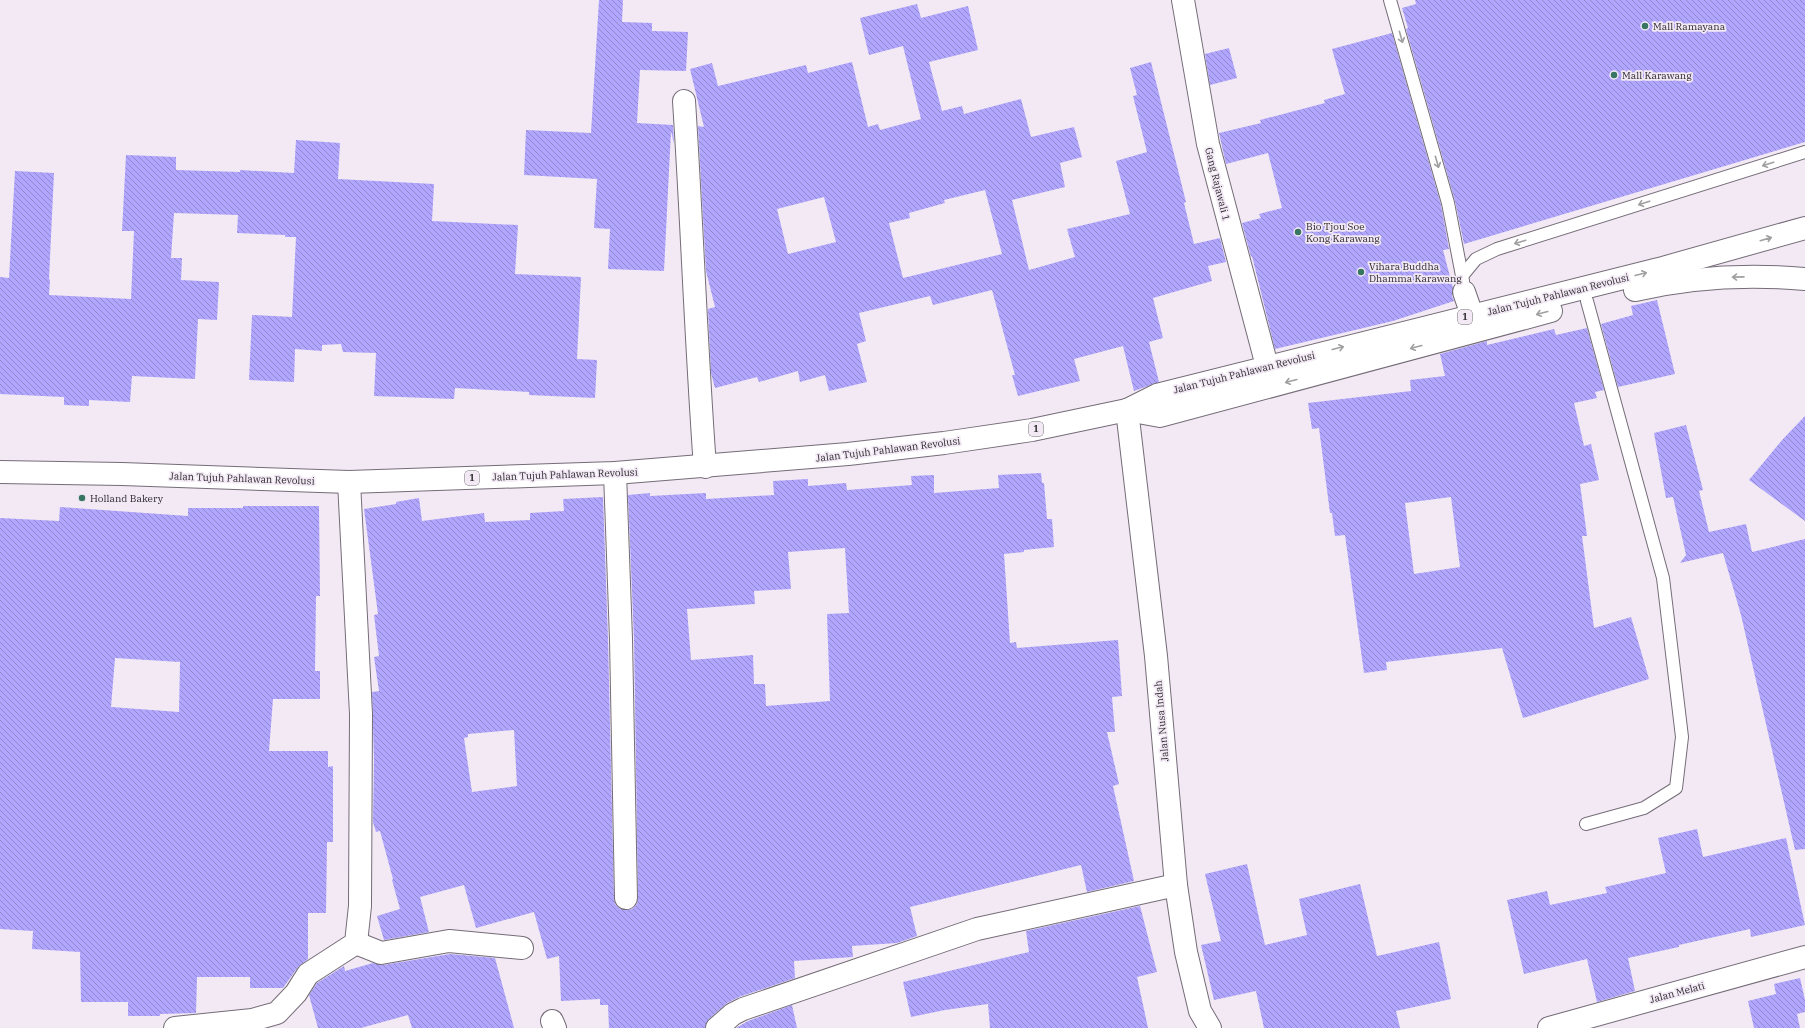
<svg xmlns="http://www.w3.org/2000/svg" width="1805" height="1028" font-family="'IBM Plex Serif',serif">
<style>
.building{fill:url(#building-back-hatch);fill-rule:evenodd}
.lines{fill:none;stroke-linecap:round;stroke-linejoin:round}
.service-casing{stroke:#746c77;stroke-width:14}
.minor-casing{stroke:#746c77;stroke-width:24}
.primary-casing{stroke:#746c77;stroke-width:24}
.service{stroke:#fff;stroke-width:12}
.minor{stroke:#fff;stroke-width:22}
.primary{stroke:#fff;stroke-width:22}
.oneway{stroke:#a09fa1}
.poi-dot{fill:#397662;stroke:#f2e9f5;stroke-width:1.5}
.labels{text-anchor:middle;stroke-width:3.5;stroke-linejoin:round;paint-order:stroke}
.shield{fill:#f2e9f5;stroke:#68636a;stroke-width:1}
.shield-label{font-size:9px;font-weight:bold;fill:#2d2a2e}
.poi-label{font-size:10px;fill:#2d2a2e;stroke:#f2e9f5;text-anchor:start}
.street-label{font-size:10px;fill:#2d2a2e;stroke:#f2e9f5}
</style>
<defs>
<pattern id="building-back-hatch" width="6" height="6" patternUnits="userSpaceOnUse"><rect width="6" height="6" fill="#b1a6fd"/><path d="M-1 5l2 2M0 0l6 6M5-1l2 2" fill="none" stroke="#9087cd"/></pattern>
</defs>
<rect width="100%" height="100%" fill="#f2e9f5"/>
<g class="building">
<path d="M599,0H623L622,22L652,23V31L688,32L686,71L640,70L637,123L673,125L674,144L671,131L664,271L608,269L610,229L594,228L597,179L524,175L526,130L591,133Z"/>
<path d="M1415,0H1805V142L1464,244L1455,201L1406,29L1408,28L1402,8L1416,4Z"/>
<path d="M917,4L921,18L968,6L978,50L929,62L942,111L962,106L964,114L1021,99L1031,137L1074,127L1082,157L1060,163L1065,187L1012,200L1029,270L1075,257L1067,229L1130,214L1116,161L1147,152L1133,96L1137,95L1130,68L1151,62L1186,202L1184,203L1194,244L1220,238L1226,262L1208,266L1212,281L1153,298L1163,338L1149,342L1159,382L1134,391L1123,346L1074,359L1080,381L1018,396L1012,375H1015L992,290L933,305L930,296L859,313L866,341L857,344L867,382L829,391L825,375L800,382L798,371L759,382L757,377L715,388L711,373L708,309L715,307L706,271L698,126L704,127L690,69L712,63L718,86L806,65L808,73L852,62L868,127L878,124L880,130L921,119L903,46L869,55L860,18ZM985,190L1002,254L903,278L889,223L910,218L909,213L945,203L944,200ZM824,197L836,242L788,254L777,209Z"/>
<path d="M1392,33L1441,205L1449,249L1443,250L1453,288L1452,296L1454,301L1393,321L1275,349L1252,256L1251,257L1242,223L1261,218L1259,214L1282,208L1268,153L1226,164L1219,133L1261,123L1260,120L1325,103L1324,100L1345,94L1332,49Z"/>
<path d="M1229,48L1237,78L1210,85L1205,54Z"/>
<path d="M296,140L340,143L338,179L434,184L432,221L518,225L515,274L581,277L577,359L597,360L595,398L529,395V392L455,388L454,399L374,396L376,353L343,352L341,344L322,345V351L295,349L294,382L249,380L252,315L292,317L296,237H285V235L237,233L238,215L174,213L171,258H182L181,280L219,282L217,320L198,319L195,379L132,376L130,402L89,400V406L64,405V397L0,394V277L9,278L15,171L54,173L49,279L50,280L49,295L131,299L134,231H122L126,155L176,157V170L240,172V170L294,173Z"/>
<path d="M1657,300L1675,374L1618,387L1601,324L1633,315L1631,306Z"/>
<path d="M1587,328L1604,390L1595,392L1597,398L1574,403L1584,446L1591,444L1599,480L1580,484L1587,536H1582L1594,628L1631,617L1649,679L1523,718L1502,648L1386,662L1387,670L1364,673L1345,535L1335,536L1332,513H1330L1319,428L1312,429L1308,403L1411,391L1410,380L1445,376L1440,354L1487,341V345L1554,329L1556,335ZM1451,497L1460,567L1414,574L1405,503Z"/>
<path d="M1805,416V521L1749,480L1783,439Z"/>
<path d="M1686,425L1703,490L1699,491L1709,532L1746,524L1752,552L1805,539V849L1795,850L1741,615L1723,553L1680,563L1686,555L1673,497L1666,498L1654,433Z"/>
<path d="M1041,473L1042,483H1044L1047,519H1052L1054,547L1024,550V552L1004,554L1010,643L1016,642L1017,648L1118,640L1122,696L1112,697L1115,732H1107L1119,784L1113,786L1134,881L1087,892L1081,865L910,907L917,936L897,943L852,946L853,957L794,961L795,978L739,997L727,1003L709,1019L705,1028H609L608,1005H600V999L561,1001L559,956L547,959L534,912L476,928L464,885L420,897L429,932L384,940L377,916L400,909L392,880L393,879L380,831L376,832L373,822L374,760L372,692L379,691L374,657L379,656L374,615L378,614L364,509L396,504V502L419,498L422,521L484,513L485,522L530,520V513L564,511L563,499L603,497L608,639L614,898L615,904L620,909L627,910L632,909L637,904L638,898L634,639L628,495L650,493V496L706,493V499L774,495L773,481L808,479V486L846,483L847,490L912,485L911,476L934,475V493L999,488L998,475ZM845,548L849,613L827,614L830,701L766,706L765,684H754L753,655L691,660L687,609L755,604L754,591L791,589L788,552ZM514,730L517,786L472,792L464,738L468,737V734Z"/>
<path d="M243,506H319L320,596H316L315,671H320V699H273L269,751H328V767L333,766V842H327L326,913H308V959L298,967L283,988H250V977H197L196,1013L160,1014V1016H128V1002H81L80,952L32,949L33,931L0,929V518L59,521L60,507L188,516V508H243ZM115,658L180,662L179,712L111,707Z"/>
<path d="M1697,829L1703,857L1786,838L1805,925L1751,937L1750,929L1679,945V947L1628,958L1635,991L1597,1002L1587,959L1524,974L1507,900L1547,891L1550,905L1607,893L1605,887L1666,873L1658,838Z"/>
<path d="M1247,864L1265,945L1307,935L1299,899L1360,884L1377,956L1439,942L1451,999L1396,1011L1400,1028H1264L1256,991L1214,1000L1201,945L1221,941L1205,874Z"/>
<path d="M1140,906L1157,972L1137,977L1148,1028H990L988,1004L945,1010L911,1017L903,982L1029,952L1026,931Z"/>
<path d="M450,954L495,958L514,1028H412L408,1015L361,1028H318L309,995L317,983L344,966L345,971L373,963L383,965Z"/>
<path d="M1800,978L1805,1000V1012L1797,1014L1800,1028H1754L1748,1001L1776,994L1774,984Z"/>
<path d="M792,1005L797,1028H736L748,1021Z"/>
</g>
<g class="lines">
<defs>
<g id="service">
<path d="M1390,0L1448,203L1463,281"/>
<path d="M1462,276L1476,259L1497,249L1805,152"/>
<path d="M1586,824L1644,808L1676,788L1682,737L1663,578L1587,301"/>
</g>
<g id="minor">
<path d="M1183,0L1208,144L1267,366"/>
<path d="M684,101C692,223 696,345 705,467"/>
<path d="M1464,292L1472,315"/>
<path d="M1127,410L1156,656L1176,885L1186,952L1200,1011L1210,1028"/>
<path d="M615,473L621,639L626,898"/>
<path d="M356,943L381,953L449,941L522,948"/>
<path d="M552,1021L555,1028"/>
<path d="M175,1028L252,1020L277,1013L296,993L308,974L356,943L360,906L361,714L349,482"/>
<path d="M717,1028L733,1014L743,1009L977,929L1176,885"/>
<path d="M1549,1028L1805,957"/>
</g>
<g id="primary">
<path d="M1635,290C1691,277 1748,274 1805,279"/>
<path d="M1127,410L1160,416L1551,311"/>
<path d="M0,472L122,474L349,482L615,473L848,454L944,443L1032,430L1127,410L1157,395L1659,269L1805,228"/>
</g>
</defs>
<use href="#service" class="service-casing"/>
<use href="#minor" class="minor-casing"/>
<use href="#primary" class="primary-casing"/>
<use href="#service" class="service"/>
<use href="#minor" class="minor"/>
<use href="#primary" class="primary"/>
</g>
<defs><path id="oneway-shaft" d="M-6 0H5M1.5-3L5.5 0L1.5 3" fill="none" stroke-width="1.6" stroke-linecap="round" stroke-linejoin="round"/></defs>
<g class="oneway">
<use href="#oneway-shaft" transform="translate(1401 37) rotate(74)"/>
<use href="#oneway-shaft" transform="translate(1437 162) rotate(74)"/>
<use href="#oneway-shaft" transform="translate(1768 164) rotate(162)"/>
<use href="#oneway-shaft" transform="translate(1644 203) rotate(162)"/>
<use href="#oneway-shaft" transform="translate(1766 239) rotate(-16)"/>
<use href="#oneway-shaft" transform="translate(1520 242) rotate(163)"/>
<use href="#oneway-shaft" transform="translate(1641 274) rotate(-14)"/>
<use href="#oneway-shaft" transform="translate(1738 277) rotate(179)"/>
<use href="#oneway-shaft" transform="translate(1542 313) rotate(165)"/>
<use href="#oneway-shaft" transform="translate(1416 347) rotate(165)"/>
<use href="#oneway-shaft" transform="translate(1338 348) rotate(-14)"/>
<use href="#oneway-shaft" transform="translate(1291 381) rotate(165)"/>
</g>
<g class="poi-dot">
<circle cx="1645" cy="26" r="4"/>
<circle cx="1614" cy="75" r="4"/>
<circle cx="1298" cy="232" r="4"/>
<circle cx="1361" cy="272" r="4"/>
<circle cx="82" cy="498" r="4"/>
</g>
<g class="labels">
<g class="shield">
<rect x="1458" y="310" width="14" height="14" rx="3"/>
<rect x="1029" y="422" width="14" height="14" rx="3"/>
<rect x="465" y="471" width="14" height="14" rx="3"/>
</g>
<g class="shield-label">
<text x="1465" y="320">1</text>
<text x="1036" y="432">1</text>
<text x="472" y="481">1</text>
</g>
<g class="poi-label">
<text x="1653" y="30">Mall Ramayana</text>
<text x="1622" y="79">Mall Karawang</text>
<text x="1306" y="230">Bio Tjou Soe<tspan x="1306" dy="12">Kong Karawang</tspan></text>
<text x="1369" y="270">Vihara Buddha<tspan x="1369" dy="12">Dhamma Karawang</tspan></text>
<text x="90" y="502">Holland Bakery</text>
</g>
<g class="street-label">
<text transform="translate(1218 184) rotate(76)" y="4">Gang Rajawali 1</text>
<text transform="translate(1558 294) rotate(-14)" y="4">Jalan Tujuh Pahlawan Revolusi</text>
<text transform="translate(1244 372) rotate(-14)" y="4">Jalan Tujuh Pahlawan Revolusi</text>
<text transform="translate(888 449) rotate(-7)" y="4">Jalan Tujuh Pahlawan Revolusi</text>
<text transform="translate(565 474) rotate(-2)" y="4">Jalan Tujuh Pahlawan Revolusi</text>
<text transform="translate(242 478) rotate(2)" y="4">Jalan Tujuh Pahlawan Revolusi</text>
<text transform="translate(1161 721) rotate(-95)" y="4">Jalan Nusa Indah</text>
<text transform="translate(1677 992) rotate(-15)" y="4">Jalan Melati</text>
</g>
</g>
</svg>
